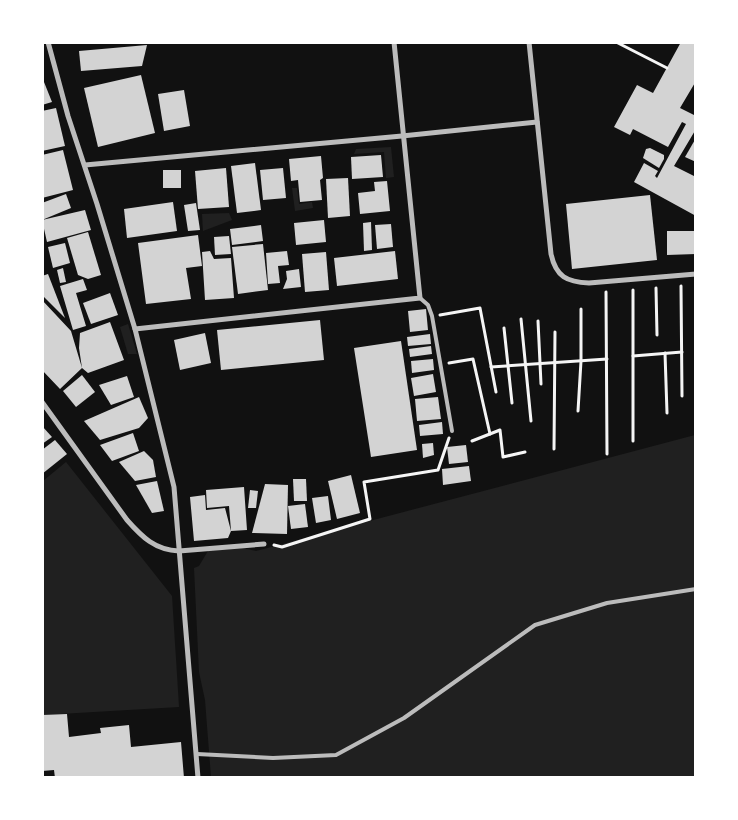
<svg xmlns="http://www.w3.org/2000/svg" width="738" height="820" font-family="Barlow,sans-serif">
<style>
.green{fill:#202020}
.building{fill:#d3d3d3}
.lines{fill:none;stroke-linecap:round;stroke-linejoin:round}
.path{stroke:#f5f5f5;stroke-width:3}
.service{stroke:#bcbcbc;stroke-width:4}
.minor{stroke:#bcbcbc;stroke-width:5}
</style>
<rect width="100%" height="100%" fill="#111"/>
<g class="green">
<path d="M391,147L394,177L386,178L384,152L354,154L356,149Z"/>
<path d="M292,188H297L299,204L312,202L313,208L295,211Z"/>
<path d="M229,213L232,220L203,231L202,214Z"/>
<path d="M128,324L137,354H128L120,327Z"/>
<path d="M695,435V777H211L205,700L199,672L194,568L199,566L208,551L243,548L256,551Z"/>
<path d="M66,462L172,596L179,707L43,715V481Z"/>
</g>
<g class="building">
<path d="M681,42H696V81L680,108L696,116V129L674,166L696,177V216L634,182L644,163L658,171L655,176L657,178L686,124L682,122L668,147L633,129L630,135L614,127L637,85L653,93Z"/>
<path d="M147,45L142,66L81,71L79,51Z"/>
<path d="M141,75L155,133L98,147L84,88Z"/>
<path d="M42,77L52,102L42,105Z"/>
<path d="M184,90L190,126L164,131L158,94Z"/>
<path d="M56,108L65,146L42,151V111Z"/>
<path d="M696,138V162L685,157Z"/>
<path d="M650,148L664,155V159L659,168L643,158L646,149Z"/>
<path d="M63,150L73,190L42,198V155Z"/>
<path d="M381,155L383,177L352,179L351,157Z"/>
<path d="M321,156L323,178L320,180L322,200L300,202L298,180L291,181L289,159Z"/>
<path d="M255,163L261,210L237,213L231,166Z"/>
<path d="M226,168L229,207L198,209L195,171Z"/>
<path d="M283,168L286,198L263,200L260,170Z"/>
<rect x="163" y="170" width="18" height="18"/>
<path d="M348,178L350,216L328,218L326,179Z"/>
<path d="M387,181L390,211L360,214L358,193L375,191L374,182Z"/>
<path d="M66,194L71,208L42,220V203Z"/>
<path d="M650,195L657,260L572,269L566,204Z"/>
<path d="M173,202L177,231L127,238L124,209Z"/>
<path d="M196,203L200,230L188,231L184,205Z"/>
<path d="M85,210L91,230L47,242L42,220Z"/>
<path d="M324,220L326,242L296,245L294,223Z"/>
<path d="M371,222L372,250L364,251L363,223Z"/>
<path d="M391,224L393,247L377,249L375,225Z"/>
<path d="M261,225L263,241L232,245L230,229Z"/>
<path d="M667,231H696V254L667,255Z"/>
<path d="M88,232L101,275L88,279L78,275L67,238Z"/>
<path d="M198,235L202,266L186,268L191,299L146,304L138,243Z"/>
<path d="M229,236L231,254L215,255L214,237Z"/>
<path d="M65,243L70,263L53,268L48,247Z"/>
<path d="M263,244L268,290L238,294L232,247Z"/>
<path d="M210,251L214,259L231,258L234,298L205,300L202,252Z"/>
<path d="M287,251L289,265L278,266L280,283L268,284L266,253Z"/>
<path d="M395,251L398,279L337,286L334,258Z"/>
<path d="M326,252L329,290L305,292L302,254Z"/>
<path d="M63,268L66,282L60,283L57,270Z"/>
<path d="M299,269L301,287L283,289L287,279L286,271Z"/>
<path d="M48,274L65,318L42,295V276Z"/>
<path d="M83,279L87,290L76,293L86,326L73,330L60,286Z"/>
<path d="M110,293L118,315L91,324L83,303Z"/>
<path d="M42,300L71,331L82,368L79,348L80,333L110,322L124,360L88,373L82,368L60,389L42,370Z"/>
<path d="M426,309L428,330L410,332L408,311Z"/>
<path d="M320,320L324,360L221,370L217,330Z"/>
<path d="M205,333L211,363L180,370L174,340Z"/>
<path d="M430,334L431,344L408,346L407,337Z"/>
<path d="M401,341L417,450L371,457L354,348Z"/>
<path d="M431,346L432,354L410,357L409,349Z"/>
<path d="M433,359L434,370L412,373L411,361Z"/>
<path d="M433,374L436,392L414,396L411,378Z"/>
<path d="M82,375L95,392L76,407L63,391Z"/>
<path d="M127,376L134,397L111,405L99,385Z"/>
<path d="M139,397L148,418L139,428L100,440L84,421Z"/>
<path d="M438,397L441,419L417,421L415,399Z"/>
<path d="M442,422L443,434L420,436L419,425Z"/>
<path d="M42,426L52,437L42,444Z"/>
<path d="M133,433L139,451L112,461L100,445Z"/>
<path d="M55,440L67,454L42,474V450Z"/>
<path d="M433,443L434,455L423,458L422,444Z"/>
<path d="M466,445L468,462L449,464L447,447Z"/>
<path d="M144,451L153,460L156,477L135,481L119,462Z"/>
<path d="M469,466L471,481L443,485L442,469Z"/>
<path d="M351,475L360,513L337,519L328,481Z"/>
<path d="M293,479H306L307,501H294Z"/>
<path d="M157,481L164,511L152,513L136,485Z"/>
<path d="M265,484L288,485L287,534L252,533Z"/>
<path d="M244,487L247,530L231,531L229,506L207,508L206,490Z"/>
<path d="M250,490L258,491L256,508H248Z"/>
<path d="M205,495L206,510L225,508L231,531L228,538L194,541L190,497Z"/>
<path d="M328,496L331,520L316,523L312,498Z"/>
<path d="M305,504L308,527L291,529L288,506Z"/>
<path d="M67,714L69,737L101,733L100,728L129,725L131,747L181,742L184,778H55L54,770L42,771V715Z"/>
</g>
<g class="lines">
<g class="path">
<path d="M616,42L667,68"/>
<path d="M681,286L682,396"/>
<path d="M656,288L657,335"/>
<path d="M633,290V441"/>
<path d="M606,292L607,454"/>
<path d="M440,315L480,308L496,392"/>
<path d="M521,319L531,421"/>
<path d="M538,321L541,384"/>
<path d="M504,328L512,403"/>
<path d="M665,353L667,413"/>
<path d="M633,356L682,352"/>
<path d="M449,363L473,359L490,434"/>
<path d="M491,367L607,359"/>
<path d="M578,411L581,361V309"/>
<path d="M472,441L500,430L503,457L525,452"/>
<path d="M554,449L555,332"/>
<path d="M274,545L282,547L370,519L364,482L438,470L449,438"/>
</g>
<g class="service">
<path d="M420,298L428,305L432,316L452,431"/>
<path d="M197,754L273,758L336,755L404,718L535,625L607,603L696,589"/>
</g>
<g class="minor">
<path d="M48,42L68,116L97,204L135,329L174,487L198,778"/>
<path d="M529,42L551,254C556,277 567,282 589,283L696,274"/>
<path d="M85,165L402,136L537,122"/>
<path d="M135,329L420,298L394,42"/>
<path d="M42,402L127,520C142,537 155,550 179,551L264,544"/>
</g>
</g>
<rect width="738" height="820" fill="none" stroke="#ffffff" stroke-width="88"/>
</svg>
